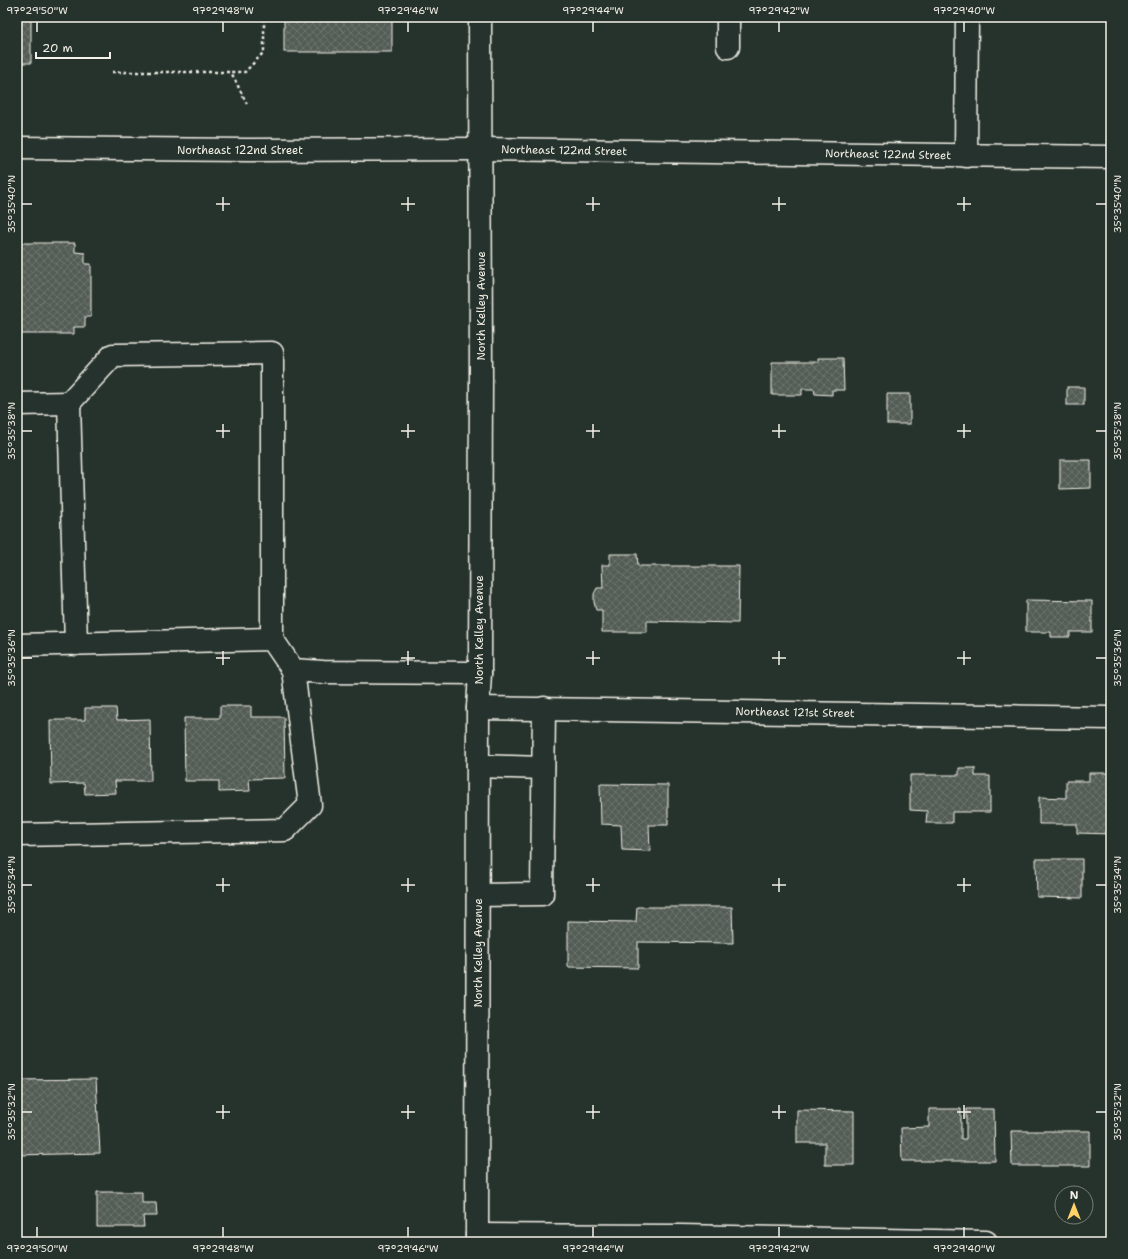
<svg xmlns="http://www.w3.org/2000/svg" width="1128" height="1259" font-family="'Shantell Sans',sans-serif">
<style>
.building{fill:url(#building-cross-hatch);stroke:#f4f1e8}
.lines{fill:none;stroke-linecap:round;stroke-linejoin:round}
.minor-casing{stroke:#f4f1e8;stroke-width:25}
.major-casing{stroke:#f4f1e8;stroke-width:25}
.path{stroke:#f4f1e8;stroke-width:2.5;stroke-dasharray:3 3;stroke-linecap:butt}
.minor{stroke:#26332d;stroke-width:22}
.major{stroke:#26332d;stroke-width:22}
.ticks{fill:none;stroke:#f4f1e8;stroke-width:1.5}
.labels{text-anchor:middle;stroke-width:3;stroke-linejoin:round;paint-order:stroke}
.street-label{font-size:11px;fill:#f4f1e8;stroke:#26332d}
.neatline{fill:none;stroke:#f4f1e8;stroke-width:1.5}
.ticks-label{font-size:10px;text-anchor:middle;fill:#f4f1e8}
</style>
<defs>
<pattern id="building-cross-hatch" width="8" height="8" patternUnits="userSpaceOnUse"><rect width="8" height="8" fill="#525c55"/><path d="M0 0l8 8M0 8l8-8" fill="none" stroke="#6c746d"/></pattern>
</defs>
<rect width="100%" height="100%" fill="#26332d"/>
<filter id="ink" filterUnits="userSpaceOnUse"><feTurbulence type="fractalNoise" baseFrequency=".025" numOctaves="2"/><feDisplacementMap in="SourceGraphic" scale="8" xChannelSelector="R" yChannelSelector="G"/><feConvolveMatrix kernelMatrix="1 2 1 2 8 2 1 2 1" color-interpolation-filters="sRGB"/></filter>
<g filter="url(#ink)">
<g class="building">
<rect x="17" y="17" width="14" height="46"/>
<rect x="284" y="17" width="108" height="35"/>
<path d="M17,243H75V252L85,253V264H91V317H85V327H74V334H17Z"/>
<path d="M818,358H843L844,390H832V395L815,394L814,389H802V395H772V362H818Z"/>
<rect x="1067" y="387" width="17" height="18"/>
<rect x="887" y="394" width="23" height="30"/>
<path d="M1060,460H1091V488L1060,489Z"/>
<path d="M610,554H637L638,566H739L738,623L647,621V632H602V610H596L594,602V594L597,588H603L602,565H610Z"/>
<path d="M1026,600L1092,601V632H1070V637H1051V632H1026Z"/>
<path d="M220,706H251V717H284L285,778L249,779L250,791L219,792V781H185L184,718H220Z"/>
<path d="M85,708H116L117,720L150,719L151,781H115L116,793L85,794L84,783L51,784L50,720H85Z"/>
<path d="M959,768H975V776H990V812H952V823H926L927,811L910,810V775H959Z"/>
<path d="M1089,773H1111V834L1077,833V824H1039V797L1066,798V781H1089Z"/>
<path d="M600,784L668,785V825H649L650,851L622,850L621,825L601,824Z"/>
<path d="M1036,859H1082V898L1037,897Z"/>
<path d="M637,907H732L733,943L638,942V968L568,967V921L636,922Z"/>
<path d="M96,1079L100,1153L17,1155V1080Z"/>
<path d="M929,1109H961V1139H966V1109H994L995,1161H902L901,1128L929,1127Z"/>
<path d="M797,1110L854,1111V1165H825V1143H797Z"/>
<path d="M1011,1131H1090V1166H1012Z"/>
<path d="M97,1192H142V1203H156L157,1216H143L144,1227H97Z"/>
</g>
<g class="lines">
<defs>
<g id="minor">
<path d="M728,47V17"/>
<path d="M481,149L1111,157"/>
<path d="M966,156L967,17"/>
<path d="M69,403L113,355L272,353V639"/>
<path d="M17,404L69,403L76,644"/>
<path d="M17,645L272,639L293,670L323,672L480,673"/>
<path d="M478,708L1111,718"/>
<path d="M478,766L543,768"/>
<path d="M17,835L285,830L310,805L293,670"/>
<path d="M478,895L542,894L544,708"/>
<path d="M477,1235L680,1236L986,1242"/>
</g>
<g id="major">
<path d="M17,148L247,150L481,149"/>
<path d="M477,1242L478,708L480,673L481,380L480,17"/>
</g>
</defs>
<use href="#minor" class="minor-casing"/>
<use href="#major" class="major-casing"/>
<g class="path">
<path d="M112,72H231"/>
<path d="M247,104L231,72H245L264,52V17"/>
</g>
<use href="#minor" class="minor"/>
<use href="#major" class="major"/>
</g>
</g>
<path class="ticks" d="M37,22V32M223,22V32M408,22V32M593,22V32M779,22V32M964,22V32M223,197V211M408,197V211M593,197V211M779,197V211M964,197V211M22,204H32M216,204H230M401,204H415M586,204H600M772,204H786M957,204H971M1096,204H1106M223,424V438M408,424V438M593,424V438M779,424V438M964,424V438M22,431H32M216,431H230M401,431H415M586,431H600M772,431H786M957,431H971M1096,431H1106M223,651V665M408,651V665M593,651V665M779,651V665M964,651V665M22,658H32M216,658H230M401,658H415M586,658H600M772,658H786M957,658H971M1096,658H1106M223,878V892M408,878V892M593,878V892M779,878V892M964,878V892M22,885H32M216,885H230M401,885H415M586,885H600M772,885H786M957,885H971M1096,885H1106M223,1105V1119M408,1105V1119M593,1105V1119M779,1105V1119M964,1105V1119M22,1112H32M216,1112H230M401,1112H415M586,1112H600M772,1112H786M957,1112H971M1096,1112H1106M37,1227V1237M223,1227V1237M408,1227V1237M593,1227V1237M779,1227V1237M964,1227V1237"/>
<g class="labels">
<g class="street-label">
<text x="240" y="154">Northeast 122nd Street</text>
<text transform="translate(564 150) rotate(1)" y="4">Northeast 122nd Street</text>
<text transform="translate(888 154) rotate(1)" y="4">Northeast 122nd Street</text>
<text transform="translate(481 306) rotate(-90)" y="4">North Kelley Avenue</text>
<text transform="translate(479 630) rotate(-90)" y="4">North Kelley Avenue</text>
<text transform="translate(795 712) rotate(1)" y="4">Northeast 121st Street</text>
<text transform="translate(478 953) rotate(-90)" y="4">North Kelley Avenue</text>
</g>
</g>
<rect width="1128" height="1259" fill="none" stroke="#26332d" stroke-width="44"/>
<g transform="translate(1074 1205)"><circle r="19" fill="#26332d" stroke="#787f78"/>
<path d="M0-3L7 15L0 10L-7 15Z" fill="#ffd166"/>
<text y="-6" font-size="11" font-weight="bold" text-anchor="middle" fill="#f4f1e8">N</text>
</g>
<path d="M36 52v6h74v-6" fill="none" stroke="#f4f1e8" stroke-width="2"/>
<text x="42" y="52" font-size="12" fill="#f4f1e8" stroke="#26332d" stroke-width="3" paint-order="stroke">20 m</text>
<rect x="22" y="22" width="1084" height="1215" class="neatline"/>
<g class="ticks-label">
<text x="37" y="14">97°29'50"W</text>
<text x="223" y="14">97°29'48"W</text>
<text x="408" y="14">97°29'46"W</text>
<text x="593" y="14">97°29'44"W</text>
<text x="779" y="14">97°29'42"W</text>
<text x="964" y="14">97°29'40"W</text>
<text transform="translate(11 204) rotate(-90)" y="4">35°35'40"N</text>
<text transform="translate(1117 204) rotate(-90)" y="4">35°35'40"N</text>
<text transform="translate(11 431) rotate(-90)" y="4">35°35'38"N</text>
<text transform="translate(1117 431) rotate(-90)" y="4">35°35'38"N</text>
<text transform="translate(11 658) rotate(-90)" y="4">35°35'36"N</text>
<text transform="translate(1117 658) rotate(-90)" y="4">35°35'36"N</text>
<text transform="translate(11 885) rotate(-90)" y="4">35°35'34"N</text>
<text transform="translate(1117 885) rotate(-90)" y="4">35°35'34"N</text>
<text transform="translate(11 1112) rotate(-90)" y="4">35°35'32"N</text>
<text transform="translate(1117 1112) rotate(-90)" y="4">35°35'32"N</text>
<text x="37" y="1252">97°29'50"W</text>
<text x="223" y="1252">97°29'48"W</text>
<text x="408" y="1252">97°29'46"W</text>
<text x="593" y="1252">97°29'44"W</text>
<text x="779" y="1252">97°29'42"W</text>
<text x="964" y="1252">97°29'40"W</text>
</g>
</svg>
